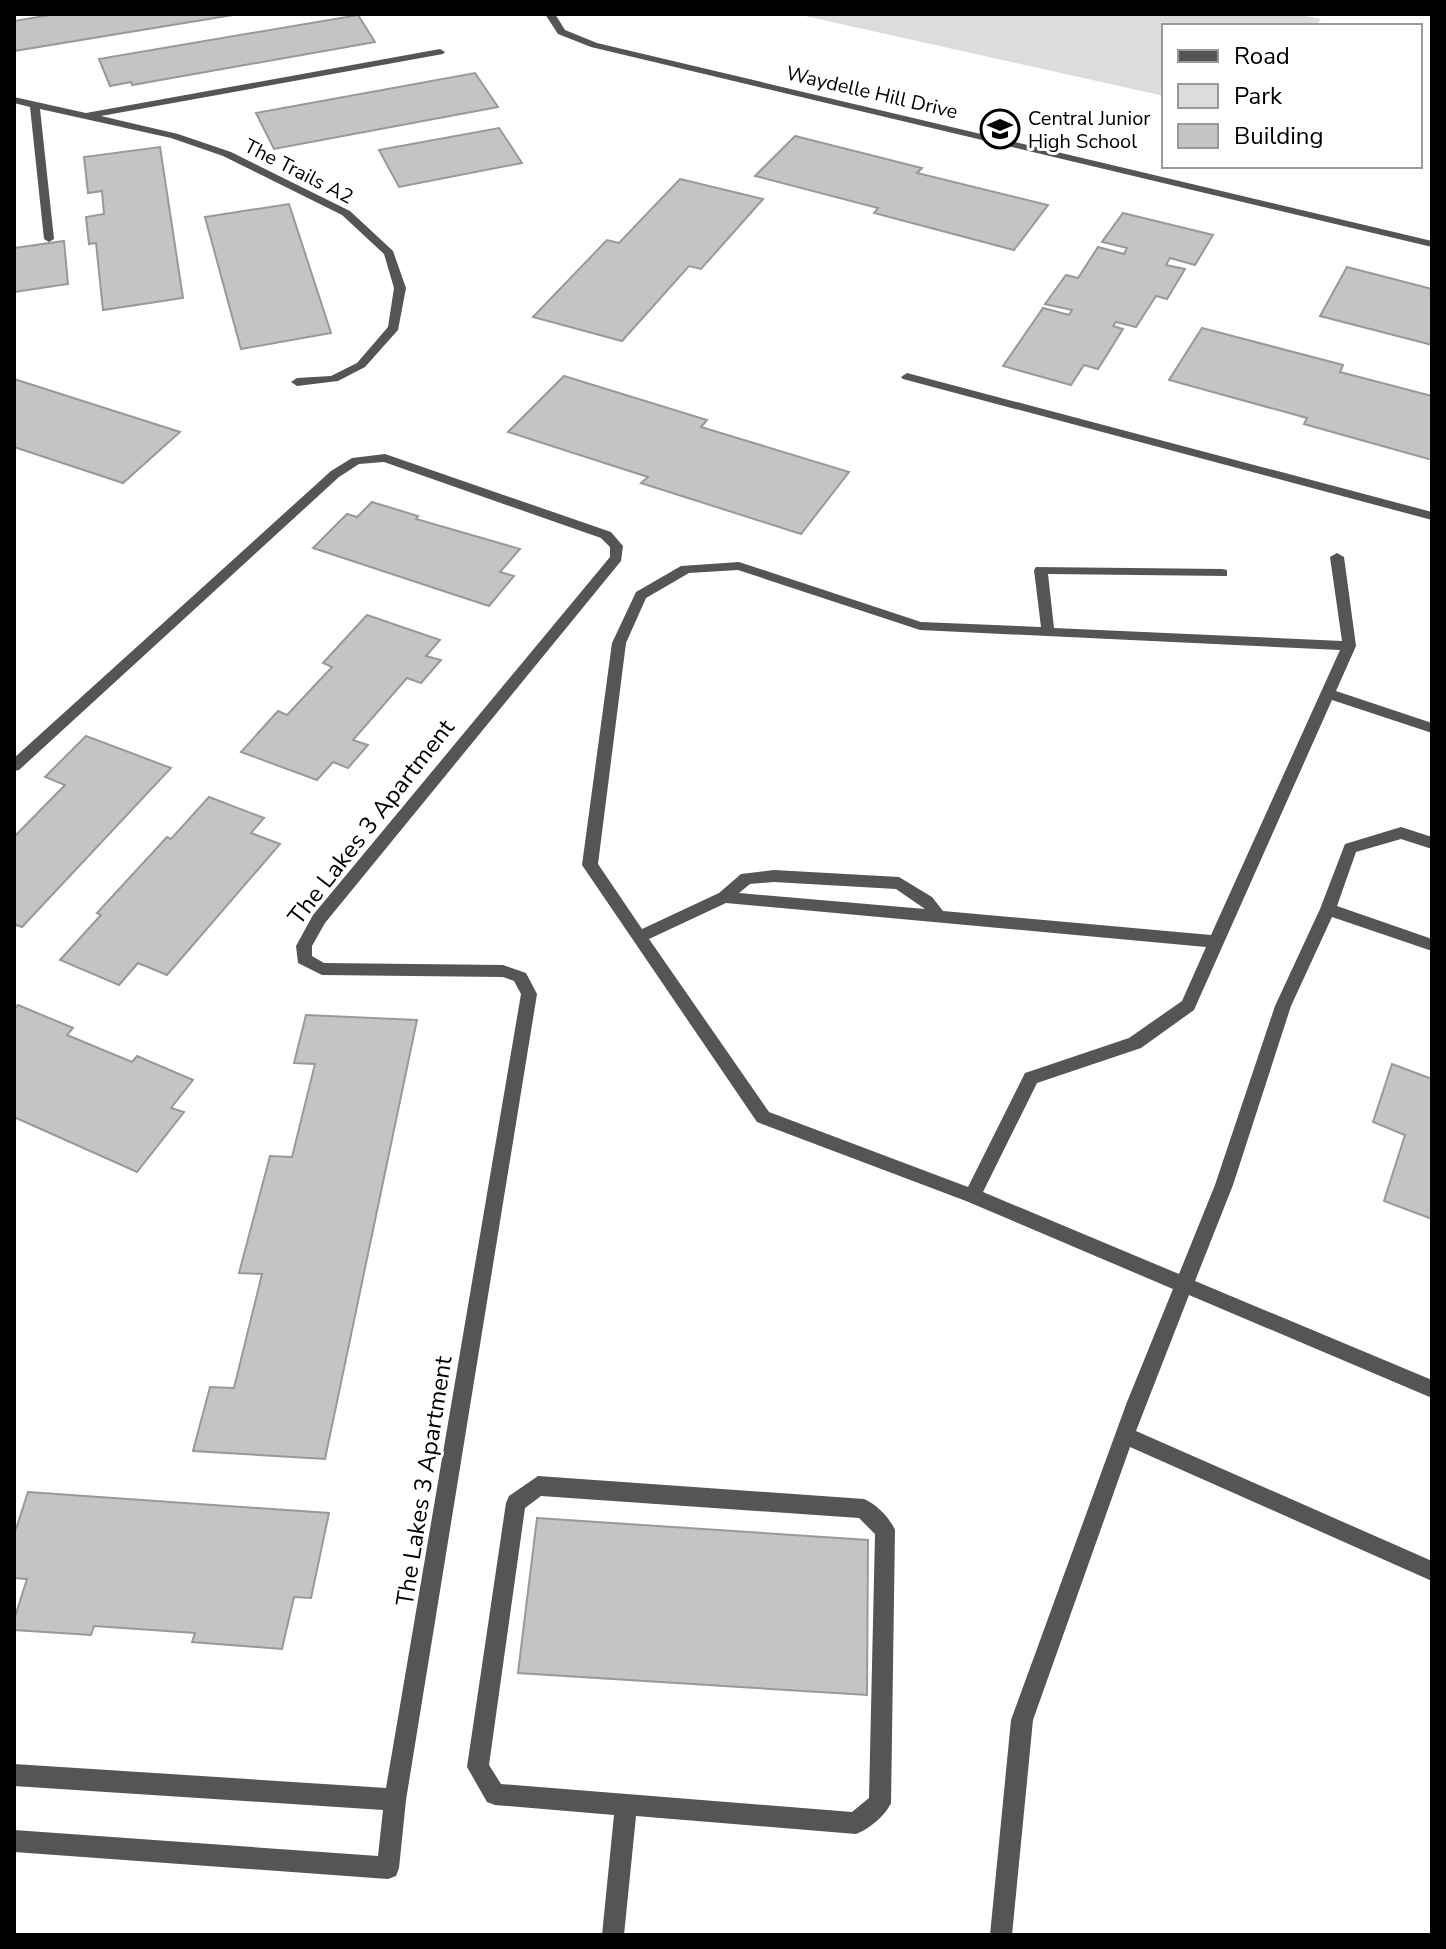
<svg xmlns="http://www.w3.org/2000/svg" width="1446" height="1949" font-family="'Nunito Sans',sans-serif">
<style>
.green{fill:#dcdcdc}
.building{fill:#c4c4c4;stroke:#999;stroke-width:2}
.lines{fill:none;stroke-linecap:round;stroke-linejoin:round}
.lane{fill:#555;fill-rule:evenodd}
.street{fill:#555;fill-rule:evenodd}
.labels{text-anchor:middle;stroke-width:6;stroke-linejoin:round;paint-order:stroke}
.far-street-label{font-size:20px;fill:#000;stroke:#fff}
.far-poi-label{font-size:20px;fill:#000;stroke:#fff;text-anchor:start}
.street-label{font-size:24px;fill:#000;stroke:#fff}
</style>
<rect width="100%" height="100%" fill="#fff"/>
<path class="green" d="M796,14H1296L1321,19L1316,26H1164V96Z"/>
<g class="building">
<path d="M56,14H239L14,51V21Z"/>
<path d="M358,15L375,42L132,85L131,82L110,86L99,59Z"/>
<path d="M475,73L498,107L274,149L256,113Z"/>
<path d="M499,128L522,163L399,187L379,150Z"/>
<path d="M795,136L922,168L917,173L1048,205L1014,250L874,213L878,208L755,176Z"/>
<path d="M160,147L183,298L103,310L96,243L89,244L86,217L104,214L102,191L88,193L84,157Z"/>
<path d="M680,179L763,199L701,269L689,266L622,341L533,317L607,240L619,243Z"/>
<path d="M289,204L331,333L241,349L205,217Z"/>
<path d="M1123,213L1213,235L1195,265L1170,258L1166,265L1185,269L1167,299L1156,296L1136,327L1116,322L1113,326L1123,329L1098,369L1084,365L1071,385L1003,366L1043,308L1069,315L1072,310L1045,304L1066,275L1078,278L1098,247L1124,254L1127,248L1102,242Z"/>
<path d="M64,241L68,284L14,292V248Z"/>
<path d="M1347,267L1432,289V345L1320,316Z"/>
<path d="M1202,328L1343,365L1340,372L1432,396V460L1304,424L1307,418L1169,380Z"/>
<path d="M564,376L707,420L701,427L849,472L801,534L641,483L648,477L508,432Z"/>
<path d="M14,379L180,432L123,483L14,447Z"/>
<path d="M372,502L418,516L416,519L520,549L500,572L514,576L489,606L313,548L347,514L357,517Z"/>
<path d="M367,615L440,640L426,656L441,660L421,683L407,678L353,740L368,745L348,768L333,762L317,780L241,752L278,711L287,715L332,667L323,663Z"/>
<path d="M86,736L171,768L22,927L14,924V837L65,785L45,777Z"/>
<path d="M209,797L264,818L251,833L280,844L167,975L138,963L119,985L60,960L101,915L97,913L167,837L171,839Z"/>
<path d="M18,1005L73,1028L67,1035L132,1062L137,1056L193,1080L171,1108L184,1112L137,1172L14,1117V1010Z"/>
<path d="M306,1015L417,1020L325,1459L193,1451L210,1387L234,1388L262,1274L239,1273L270,1156L292,1157L315,1064L294,1063Z"/>
<path d="M1392,1064L1432,1079V1219L1384,1201L1405,1135L1373,1122Z"/>
<path d="M28,1492L329,1513L311,1598L294,1597L282,1649L192,1642L195,1633L94,1626L91,1635L14,1630V1620L27,1579L14,1578V1535Z"/>
<path d="M537,1518L868,1540L867,1695L518,1673Z"/>
</g>
<g class="lines">
<g class="lane">
<path d="M440,49L445,52L443,54L101,116L178,134L231,152L350,211L393,251L406,288L398,330L365,367L338,381L297,386L291,382L297,378L331,376L357,363L388,327L394,288L384,254L342,215L223,156L171,138L40,109L54,239L49,242L44,239L30,107L14,103V97L86,113Z"/>
<path d="M907,373L1432,512V520L903,379L901,377Z"/>
<path d="M385,454L611,532L623,546L621,561L325,923L312,946V956L324,963L503,965L526,973L537,994L406,1800L399,1868L396,1876L388,1879L14,1852V1830L378,1856L383,1810L14,1786V1764L386,1788L521,994L514,981L503,977L322,975L298,963L296,946L313,915L610,557V547L601,538L384,462L359,464L339,477L19,770L14,771V758L331,471L352,458Z"/>
<path d="M1337,553L1344,557L1356,646L1336,691L1432,723V733L1332,700L1194,1010L1141,1048L1037,1083L983,1192L1179,1274L1215,1185L1275,1006L1320,909L1345,844L1401,827L1432,837V849L1401,839L1356,852L1337,906L1432,939V951L1332,917L1291,1006L1233,1185L1195,1281L1432,1380V1398L1189,1295L1136,1431L1432,1561V1581L1130,1447L1033,1720L1012,1935H990L1011,1720L1127,1402L1173,1289L966,1201L757,1122L582,865L612,643L636,592L681,566L739,562L921,622L1041,627L1034,570L1036,567L1222,569L1227,570V576L1048,574L1054,628L1342,641L1330,557ZM738,570L920,630L1340,650L1211,935L943,911L932,897L899,877L774,870L741,874L719,893L642,929L598,864L626,643L646,598L689,573ZM774,882L896,889L925,909L739,893L750,884ZM726,903L1206,947L1182,1001L1129,1038L1025,1073L968,1187L769,1112L649,939Z"/>
<path d="M538,1476L864,1499C876,1504 890,1518 895,1530L891,1803C885,1816 869,1829 856,1834L636,1816L624,1935H602L614,1815L495,1805L487,1802L467,1767L506,1503L509,1496ZM541,1496L859,1518L875,1534L869,1798L852,1812L501,1784L489,1765L525,1508Z"/>
</g>
<path class="street" d="M545,14H555L565,30L597,43L1432,241V247L591,47L558,34Z"/>
</g>
<defs>
<symbol id="school-ring" viewBox="-11 -11 22 22"><circle r="9.5" fill="#fff" stroke="#000" stroke-width="1.5"/><path d="M0-5L7-2L0 1L-7-2ZM-4 1L0 2.5L4 1V4Q0 6-4 4Z" fill="#000"/></symbol>
</defs>
<g fill-rule="evenodd">
<use href="#school-ring" x="978" y="107" width="44" height="44"/>
</g>
<g class="labels">
<g class="far-street-label">
<text transform="translate(872 92) rotate(13)" y="7">Waydelle Hill Drive</text>
<text transform="translate(299 171) rotate(27)" y="7">The Trails A2</text>
</g>
<g class="far-poi-label">
<text x="1028" y="125">Central Junior<tspan x="1028" dy="23">High School</tspan></text>
</g>
<g class="street-label">
<text transform="translate(371 822) rotate(-52)" y="8">The Lakes 3 Apartment</text>
<text transform="translate(424 1481) rotate(-81)" y="8">The Lakes 3 Apartment</text>
</g>
</g>
<rect width="1446" height="1949" fill="none" stroke="#000000" stroke-width="32"/>
<rect x="1162" y="24" width="260" height="144" fill="#ffffff" stroke="#999999" stroke-width="2"/>
<rect x="1178" y="50" width="40" height="12" fill="#555555" stroke="#999999" stroke-width="2"/>
<text x="1234" y="64" font-size="24" fill="#000000">Road</text>
<rect x="1178" y="84" width="40" height="24" fill="#dcdcdc" stroke="#999999" stroke-width="2"/>
<text x="1234" y="104" font-size="24" fill="#000000">Park</text>
<rect x="1178" y="124" width="40" height="24" fill="#c4c4c4" stroke="#999999" stroke-width="2"/>
<text x="1234" y="144" font-size="24" fill="#000000">Building</text>
</svg>
